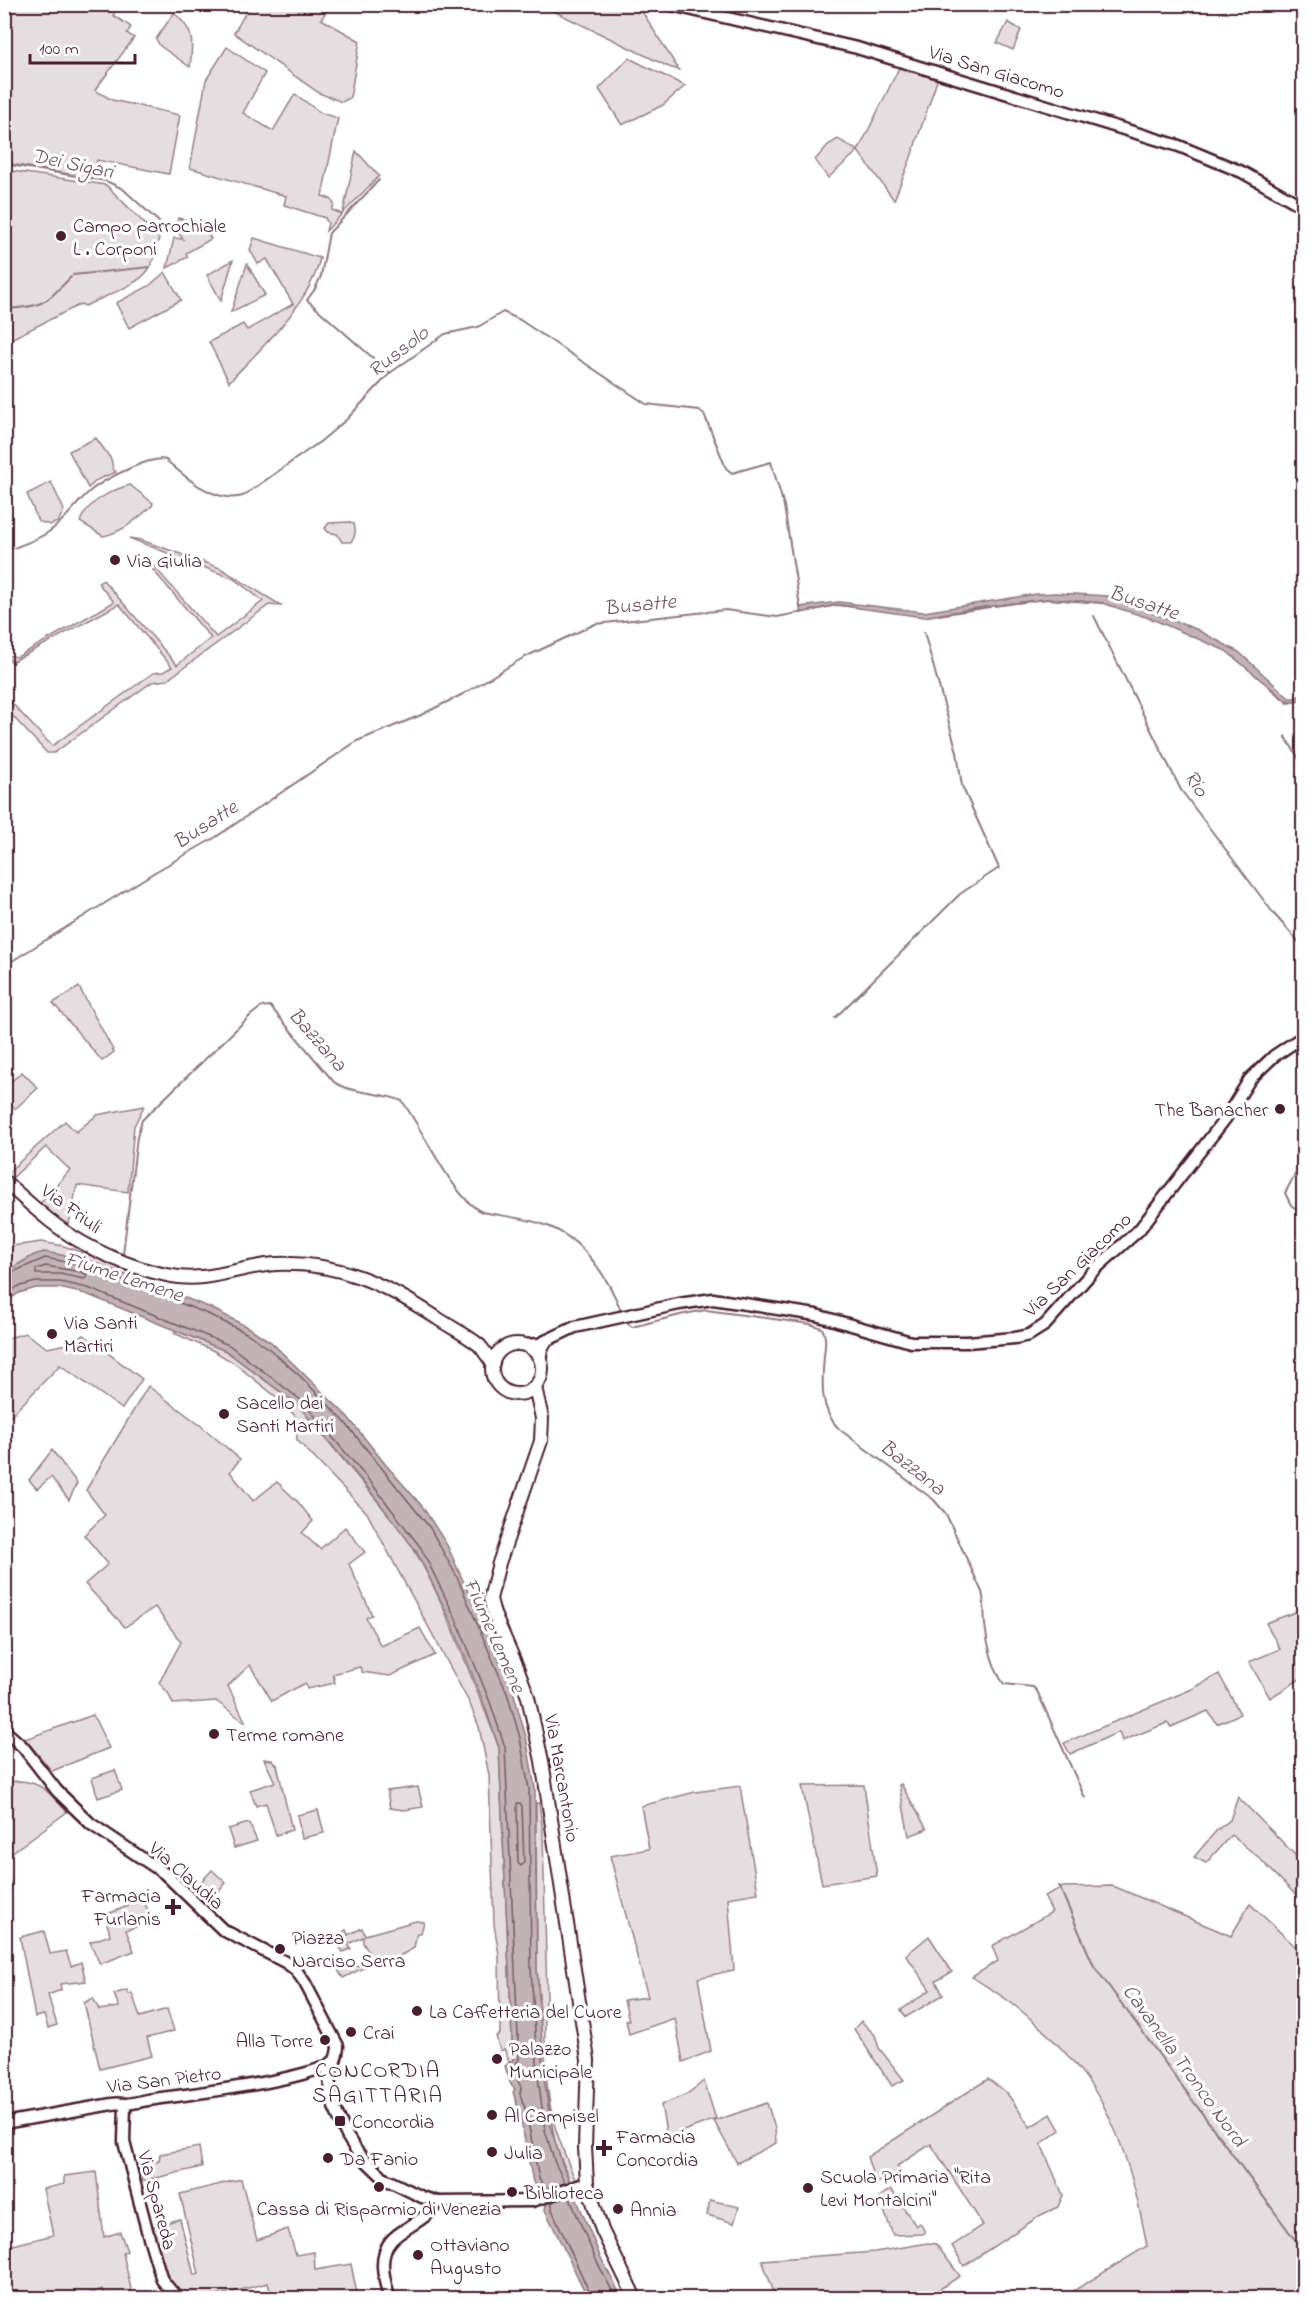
<svg xmlns="http://www.w3.org/2000/svg" width="1308" height="2303" font-family="'Indie Flower',sans-serif">
<style>
.green{fill:#e5dee0;stroke:#987e86;stroke-width:1.5}
.water{fill:#c1b3b6;stroke:#91787e;stroke-width:1.5}
.lines{fill:none;stroke-linecap:round;stroke-linejoin:round}
.shore{stroke:#7a5a63;stroke-width:1.5}
.stream{stroke:#91787e;stroke-width:2}
.tertiary-casing{stroke:#4a1f2b;stroke-width:15}
.secondary-casing{stroke:#4a1f2b;stroke-width:16}
.tertiary{stroke:#fff;stroke-width:10}
.secondary{stroke:#fff;stroke-width:12}
.poi-dot{fill:#4a1f2b;stroke:#fff;stroke-width:2}
.labels{text-anchor:middle;stroke-width:6;stroke-linejoin:round;paint-order:stroke}
.street-label{font-size:20px;fill:#4a1f2b;stroke:#fff}
.poi-label{font-size:20px;fill:#4a1f2b;stroke:#fff;text-anchor:start}
.water-label{font-size:21px;font-style:italic;fill:#74535c;stroke:#fff}
.quarter-label{font-size:22px;letter-spacing:1.5px;fill:#4a1f2b;stroke:#fff}
</style>
<rect width="100%" height="100%" fill="#fff"/>
<filter id="ink" filterUnits="userSpaceOnUse"><feTurbulence type="fractalNoise" baseFrequency=".0167" numOctaves="2"/><feDisplacementMap in="SourceGraphic" scale="12" xChannelSelector="R" yChannelSelector="G"/><feConvolveMatrix kernelMatrix="1 2 1 2 8 2 1 2 1" color-interpolation-filters="sRGB"/></filter>
<g filter="url(#ink)">
<g class="green">
<path d="M9,4L120,5L113,15L131,27L127,33L134,38L95,90L112,100L180,115L169,174L97,160L91,178L5,163L4,10Z"/>
<path d="M250,5H331L321,19L360,41L350,98L342,102L319,93L234,33Z"/>
<path d="M541,5H638L679,70L669,67Z"/>
<path d="M174,13C195,30 193,42 190,67L160,46L156,39Z"/>
<path d="M1008,22L1021,30L1013,50L997,43Z"/>
<path d="M227,47L265,73L243,113L273,131L295,94L321,113L338,118L322,196L331,199L334,204L332,210L342,214L326,231L328,223L325,218L284,205L286,196L190,168L206,80Z"/>
<path d="M629,58L685,86L663,105L622,125L599,89Z"/>
<path d="M900,66L938,78L910,160L894,200L858,151L828,178L815,160L828,145L838,139L858,151Z"/>
<path d="M356,151L379,176L343,213Z"/>
<path d="M5,170L106,185L159,238C156,249 154,265 145,274C133,287 102,297 85,306L81,304L9,340L4,330Z"/>
<path d="M178,218L202,224L211,239L186,253L188,257L167,268L174,238L183,239L175,229Z"/>
<path d="M254,238L320,258C311,303 260,349 229,382L209,342L243,324L247,330L293,304L267,259L258,264L250,250Z"/>
<path d="M233,260L221,301L207,275Z"/>
<path d="M247,264L265,295L231,312Z"/>
<path d="M165,272L181,300L129,328L116,303L149,286Z"/>
<path d="M96,438L111,459L113,469L116,472L97,480L88,488L69,451Z"/>
<path d="M51,482L64,510L58,522L50,525L38,521L27,494Z"/>
<path d="M130,485L153,503L152,506C137,519 123,532 103,536L80,522C86,503 111,490 130,485Z"/>
<path d="M349,522L354,524C356,531 356,536 351,542H342L337,534L328,532L325,528L329,523Z"/>
<path d="M129,538L141,540L220,568L282,606L269,605L167,680L152,682L54,753H47L5,708V696L52,746L153,673L163,672L172,667L119,604L12,662L5,655L17,657L114,602L98,583L103,580L177,665L211,638L142,557L145,556L216,637L263,601L234,579Z"/>
<path d="M79,987L114,1052L102,1061L53,1003Z"/>
<path d="M22,1072L38,1088L15,1109L5,1096V1087Z"/>
<path d="M144,1106L134,1126L128,1192L77,1185L68,1229L38,1206L70,1170L46,1147L10,1180L5,1175L65,1121L76,1132L97,1115Z"/>
<path d="M41,1242L64,1246L120,1266L115,1295L54,1277L5,1285V1247Z"/>
<path d="M175,1330L226,1351L298,1405L403,1532C431,1574 449,1620 467,1666C478,1693 489,1720 499,1748L513,2060L509,2062L504,2049L500,2051L496,2036L500,2034L499,1955L494,1924L489,1775L479,1727L470,1704L367,1513L297,1440L295,1416L285,1404L234,1363L214,1351L174,1333Z"/>
<path d="M25,1333L47,1348L72,1343L84,1335L142,1379L122,1409L60,1365L5,1422V1339Z"/>
<path d="M148,1386L200,1425L240,1459L230,1472L253,1501L277,1482L298,1502L313,1521L302,1533L320,1549L345,1527L365,1552L349,1564L372,1615L366,1618L381,1646L420,1628L435,1655L390,1676L362,1672L360,1667L333,1674L335,1683L307,1689L305,1683L272,1701L250,1665L228,1686L246,1723L216,1701L173,1704L168,1693L159,1683L181,1642L155,1607L125,1627L85,1584L108,1564L84,1535L105,1515L86,1490Z"/>
<path d="M52,1450L77,1483L69,1500L51,1477L37,1489L29,1480Z"/>
<path d="M1303,1609V1677L1270,1698L1249,1662L1280,1649L1266,1623Z"/>
<path d="M1219,1674L1240,1714L1217,1724L1208,1711L1171,1727L1167,1723L1122,1741L1119,1732L1070,1754L1064,1743L1192,1689Z"/>
<path d="M93,1715L109,1748L52,1771L25,1739Z"/>
<path d="M264,1759L272,1760L277,1765L292,1830L276,1835L266,1803L256,1806L250,1790L275,1782Z"/>
<path d="M115,1770L122,1790L98,1798L92,1778Z"/>
<path d="M20,1781C43,1782 52,1796 67,1812L6,1857L11,1891L5,1892V1782Z"/>
<path d="M901,1784L927,1829L909,1836L899,1785Z"/>
<path d="M864,1785L877,1876L822,1884L802,1786Z"/>
<path d="M740,1786L758,1893L728,1898L734,1970L698,1978L711,2051L683,2062L675,2018L629,2034L626,2020H629L624,2000L648,1997L610,1856L649,1849L641,1806L695,1792Z"/>
<path d="M418,1787L423,1807L404,1810L390,1808L387,1791Z"/>
<path d="M1238,1797L1303,1863V1902L1257,1856L1231,1835L1206,1863L1194,1857L1217,1830L1230,1820Z"/>
<path d="M536,1803H539L543,1833L547,1999L545,2001C545,2034 544,2066 549,2098C553,2128 565,2155 576,2182L571,2184L555,2143L544,2076L537,1969Z"/>
<path d="M318,1810L324,1833L302,1838L297,1815Z"/>
<path d="M249,1823L257,1841L234,1848L228,1829Z"/>
<path d="M212,1870L226,1883L208,1904L194,1889Z"/>
<path d="M1113,1886L1231,1936L1250,1904L1295,1946L1303,1952V2298H1062L1147,2246C1138,2198 1126,2146 1102,2103C1082,2066 1043,2027 1010,2002C998,1993 984,1985 972,1977L998,1961L992,1946L1052,1912L1044,1896L1063,1887Z"/>
<path d="M143,1900L154,1922L126,1930L134,1951L100,1964L90,1942L110,1935L105,1915Z"/>
<path d="M416,1921L424,1922L421,1933H417L414,1948L385,1964L381,1959L343,1978L338,1970L351,1964L354,1967L365,1963L372,1957L363,1943V1937L348,1944L351,1949L343,1952L334,1938L346,1930L348,1935L362,1928L365,1935Z"/>
<path d="M44,1931L50,1954L66,1951L71,1966L81,1962L86,1981L60,1984L61,1990L48,1995L57,2025L48,2028L44,2015L35,2017L20,1937Z"/>
<path d="M929,1936L952,1972L936,1981L943,1995L906,2017L901,2010L930,1990L906,1955Z"/>
<path d="M127,1990L129,1994L132,1993L140,2017L167,2009L174,2031L147,2038L152,2056L100,2069L84,2003L93,1998L99,2010L119,2007L114,1994Z"/>
<path d="M861,2021L875,2035L879,2048L904,2080L892,2086L854,2029Z"/>
<path d="M988,2079L1007,2093L1030,2127L1051,2114L1060,2130L1041,2144L1063,2195L1058,2207L1041,2215L964,2266L952,2246L983,2225L931,2144L897,2166L904,2177L894,2175L877,2183L875,2182L867,2157Z"/>
<path d="M704,2081L716,2119L667,2137L661,2105L687,2094Z"/>
<path d="M767,2103L775,2128L776,2143L737,2163L714,2121Z"/>
<path d="M199,2147L202,2167L143,2181L139,2165L159,2161L160,2154Z"/>
<path d="M96,2172L104,2237L120,2232L127,2251L123,2253L133,2298H104L102,2289L89,2294V2298H5V2225L9,2246L53,2235L43,2189L64,2184V2176Z"/>
<path d="M241,2179L257,2240L288,2229L296,2255L314,2252L315,2270L351,2264L357,2294L337,2298H317L315,2294L296,2298H272L268,2283L208,2298H182L169,2280L151,2227L180,2219L194,2275L199,2274L180,2194Z"/>
<path d="M891,2189L916,2226L920,2223L925,2232L923,2234L893,2235L879,2197Z"/>
<path d="M710,2200L739,2207L734,2223L707,2215Z"/>
<path d="M928,2243L936,2244L960,2276L926,2298H776L762,2260L875,2252Z"/>
</g>
<g class="water">
<path d="M1056,593L1108,596L1196,629L1239,652L1289,698H1295L1303,694V700L1296,702L1285,700L1226,651L1152,619L1102,603L1048,599L976,608L924,617L837,605L801,613L800,607L839,602L924,612L1036,594Z"/>
<path d="M44,1252L85,1259L211,1308L251,1329L271,1342L347,1416L386,1465L422,1506L447,1545L513,1691L526,1737L535,1788L537,1969L544,2076L551,2128L561,2161L600,2256L622,2298H588L545,2210L546,2204L542,2192L533,2182L519,2111L513,2092L515,2089L511,2085L505,2066L513,2060L499,1748L484,1704L451,1621L416,1551L368,1488L298,1405L226,1351L86,1294L59,1288H36L19,1293L5,1303V1272L34,1255Z"/>
</g>
<g class="lines">
<g class="shore">
<path d="M46,1266L81,1272L86,1274L87,1277L84,1279L60,1274H36V1269Z"/>
<path d="M4,1276L45,1258L83,1265L208,1314L248,1334L267,1347L300,1376L343,1420L430,1528L457,1577L507,1693L520,1738L529,1789L531,1970L538,2077L545,2130L555,2163L565,2183"/>
<path d="M4,1296L17,1287L36,1282H60L88,1288L229,1345L302,1401L372,1484L421,1548L456,1619L490,1702L505,1747L519,2059L512,2070L521,2087L520,2094L526,2111L539,2179L547,2189"/>
<path d="M517,1803H520L522,1806L524,1863L521,1866L518,1863Z"/>
<path d="M569,2196L595,2258L616,2298"/>
<path d="M552,2202V2210L592,2298"/>
</g>
<g class="stream">
<path d="M4,164L106,181L123,189L159,222"/>
<path d="M379,180L329,233L321,276L315,289L307,300L390,373"/>
<path d="M73,275L150,267"/>
<path d="M4,309C44,307 44,304 71,277"/>
<path d="M4,552C18,546 35,541 47,533C65,522 75,504 90,491C103,480 151,455 166,460C185,477 215,504 243,496L321,441L347,419L390,373L445,334L478,327L503,312L520,320L646,404L699,410L704,414L726,468L732,473L771,462L784,506L801,613"/>
<path d="M1037,600L1048,599L1103,603"/>
<path d="M995,606L1031,601"/>
<path d="M809,611L837,605L856,607"/>
<path d="M939,615L990,607"/>
<path d="M1094,616L1181,790L1274,914L1304,948"/>
<path d="M1271,689L1288,703L1304,699"/>
<path d="M1285,736L1304,767"/>
<path d="M4,966L155,872L216,837L357,741L419,716L463,694L523,658L595,624L725,610L777,617L803,612"/>
<path d="M835,1018L960,894L999,868L962,786L957,752L924,632"/>
<path d="M1304,1158L1285,1193L1291,1205L1304,1216"/>
<path d="M123,1254L137,1137L142,1120L251,1015L261,1007L270,1006L334,1082C354,1095 380,1091 402,1101C422,1128 454,1200 482,1212C502,1216 526,1218 545,1225C583,1238 608,1277 622,1313"/>
<path d="M627,1323L632,1327L684,1314L706,1310L810,1324L822,1328C827,1337 825,1346 824,1356C822,1382 819,1409 839,1429L934,1500L946,1514L982,1592C985,1603 984,1613 985,1625C987,1644 993,1669 1004,1684L1033,1687L1037,1691L1085,1798"/>
<path d="M1059,1886L1094,1966L1304,2252"/>
</g>
<defs>
<g id="tertiary">
<path d="M667,4L857,48L1179,146L1242,172L1304,207"/>
<path d="M524,1345L539,1344L575,1327L679,1304L713,1299L816,1315L911,1342H967L1015,1338L1029,1335L1045,1325L1093,1271L1139,1230L1225,1119L1250,1079L1274,1056L1304,1036"/>
<path d="M540,1360L542,1349L547,1340"/>
<path d="M4,1730L23,1747L57,1791L91,1824L164,1873L223,1930L285,1962L296,1970L305,1983L338,2046C338,2058 331,2068 329,2080"/>
<path d="M328,2074L334,2107L347,2136L358,2153L385,2179L422,2197L438,2202L532,2201L587,2183"/>
<path d="M125,2104L124,2142L148,2234L162,2280L177,2298"/>
<path d="M4,2123L112,2104C117,2103 121,2104 125,2104C132,2104 141,2101 148,2100C180,2095 317,2080 335,2060"/>
<path d="M389,2298C387,2288 383,2277 383,2266C382,2228 419,2231 438,2202"/>
</g>
<g id="secondary">
<path d="M4,1181C29,1203 54,1227 83,1243C109,1258 143,1271 172,1276C208,1283 241,1266 276,1264C338,1261 387,1285 437,1318C450,1327 467,1335 479,1345C484,1350 488,1358 493,1363"/>
<circle cx="517" cy="1369" r="25"/>
<path d="M535,1387L542,1418L541,1441L499,1563L490,1599L494,1614L517,1667L528,1697L542,1761L588,2060L585,2147L587,2183L602,2230L635,2298"/>
</g>
</defs>
<use href="#tertiary" class="tertiary-casing"/>
<use href="#secondary" class="secondary-casing"/>
<use href="#tertiary" class="tertiary"/>
<use href="#secondary" class="secondary"/>
</g>
</g>
<g class="poi-dot">
<circle cx="61" cy="236" r="6"/>
<circle cx="115" cy="560" r="6"/>
<circle cx="1280" cy="1109" r="6"/>
<circle cx="52" cy="1334" r="6"/>
<circle cx="224" cy="1414" r="6"/>
<circle cx="214" cy="1734" r="6"/>
<path d="M170 1898h6v6h6v6h-6v6h-6v-6h-6v-6h6z"/>
<circle cx="280" cy="1949" r="6"/>
<circle cx="417" cy="2011" r="6"/>
<circle cx="351" cy="2032" r="6"/>
<circle cx="325" cy="2040" r="6"/>
<circle cx="497" cy="2059" r="6"/>
<circle cx="492" cy="2115" r="6"/>
<rect x="334" y="2115" width="12" height="12" rx="3"/>
<path d="M601 2139h6v6h6v6h-6v6h-6v-6h-6v-6h6z"/>
<circle cx="492" cy="2152" r="6"/>
<circle cx="328" cy="2158" r="6"/>
<circle cx="379" cy="2187" r="6"/>
<circle cx="808" cy="2188" r="6"/>
<circle cx="512" cy="2192" r="6"/>
<circle cx="618" cy="2209" r="6"/>
<circle cx="418" cy="2255" r="6"/>
</g>
<g class="labels">
<g class="street-label">
<text transform="translate(997 71) rotate(17)" y="7">Via San Giacomo</text>
<text transform="translate(72 1208) rotate(36)" y="7">Via Friuli</text>
<text transform="translate(1077 1264) rotate(-44)" y="7">Via San Giacomo</text>
<text transform="translate(563 1778) rotate(80)" y="7">Via Marcantonio</text>
<text transform="translate(187 1875) rotate(41)" y="7">Via Claudia</text>
<text transform="translate(164 2079) rotate(-7)" y="7">Via San Pietro</text>
<text transform="translate(158 2200) rotate(75)" y="7">Via Spareda</text>
</g>
<g class="poi-label">
<text x="73" y="232">Campo parrochiale<tspan x="73" dy="23">L . Corponi</tspan></text>
<text x="127" y="567">Via Giulia</text>
<text x="1268" y="1116" text-anchor="end">The Banacher</text>
<text x="64" y="1329">Via Santi<tspan x="64" dy="23">Martiri</tspan></text>
<text x="236" y="1409">Sacello dei<tspan x="236" dy="23">Santi Martiri</tspan></text>
<text x="226" y="1741">Terme romane</text>
<text x="161" y="1902" text-anchor="end">Farmacia<tspan x="161" dy="23">Furlanis</tspan></text>
<text x="292" y="1944">Piazza<tspan x="292" dy="23">Narciso Serra</tspan></text>
<text x="429" y="2018">La Caffetteria del Cuore</text>
<text x="363" y="2039">Crai</text>
<text x="313" y="2047" text-anchor="end">Alla Torre</text>
<text x="509" y="2055">Palazzo<tspan x="509" dy="23">Municipale</tspan></text>
<text x="504" y="2122">Al Campisel</text>
<text x="352" y="2128">Concordia</text>
<text x="616" y="2143">Farmacia<tspan x="616" dy="23">Concordia</tspan></text>
<text x="504" y="2159">Julia</text>
<text x="340" y="2165">Da Fanio</text>
<text x="820" y="2183">Scuola Primaria "Rita<tspan x="820" dy="23">Levi Montalcini"</tspan></text>
<text x="524" y="2199">Biblioteca</text>
<text x="379" y="2215" text-anchor="middle">Cassa di Risparmio di Venezia</text>
<text x="630" y="2216">Annia</text>
<text x="430" y="2251">Ottaviano<tspan x="430" dy="23">Augusto</tspan></text>
</g>
<g class="water-label">
<text transform="translate(73 163) rotate(12)" y="7">Dei Sigari</text>
<text transform="translate(398 351) rotate(-38)" y="7">Russolo</text>
<text transform="translate(1144 602) rotate(18)" y="7">Busatte</text>
<text transform="translate(640 604) rotate(-6)" y="7">Busatte</text>
<text transform="translate(1197 783) rotate(57)" y="7">Rio</text>
<text transform="translate(205 824) rotate(-33)" y="7">Busatte</text>
<text transform="translate(318 1039) rotate(49)" y="7">Bazzana</text>
<text transform="translate(124 1276) rotate(18)" y="7">Fiume Lemene</text>
<text transform="translate(913 1467) rotate(38)" y="7">Bazzana</text>
<text transform="translate(495 1635) rotate(66)" y="7">Fiume Lemene</text>
<text transform="translate(1185 2065) rotate(54)" y="7">Cavanella Tronco Nord</text>
</g>
<g class="quarter-label">
<text x="378" y="2077">CONCORDIA<tspan x="378" dy="25">SAGITTARIA</tspan></text>
</g>
</g>
<rect width="1308" height="2303" fill="none" stroke="#fff" stroke-width="24"/>
<rect x="12" y="12" width="1284" height="2279" fill="none" stroke="#4a1f2b" stroke-width="2" filter="url(#ink)"/>
<path d="M30 54v9h105v-9" fill="none" stroke="#4a1f2b" stroke-width="3"/>
<text x="39" y="54" font-size="18" fill="#4a1f2b" stroke="#ffffff" stroke-width="4.5" paint-order="stroke">100 m</text>
</svg>
